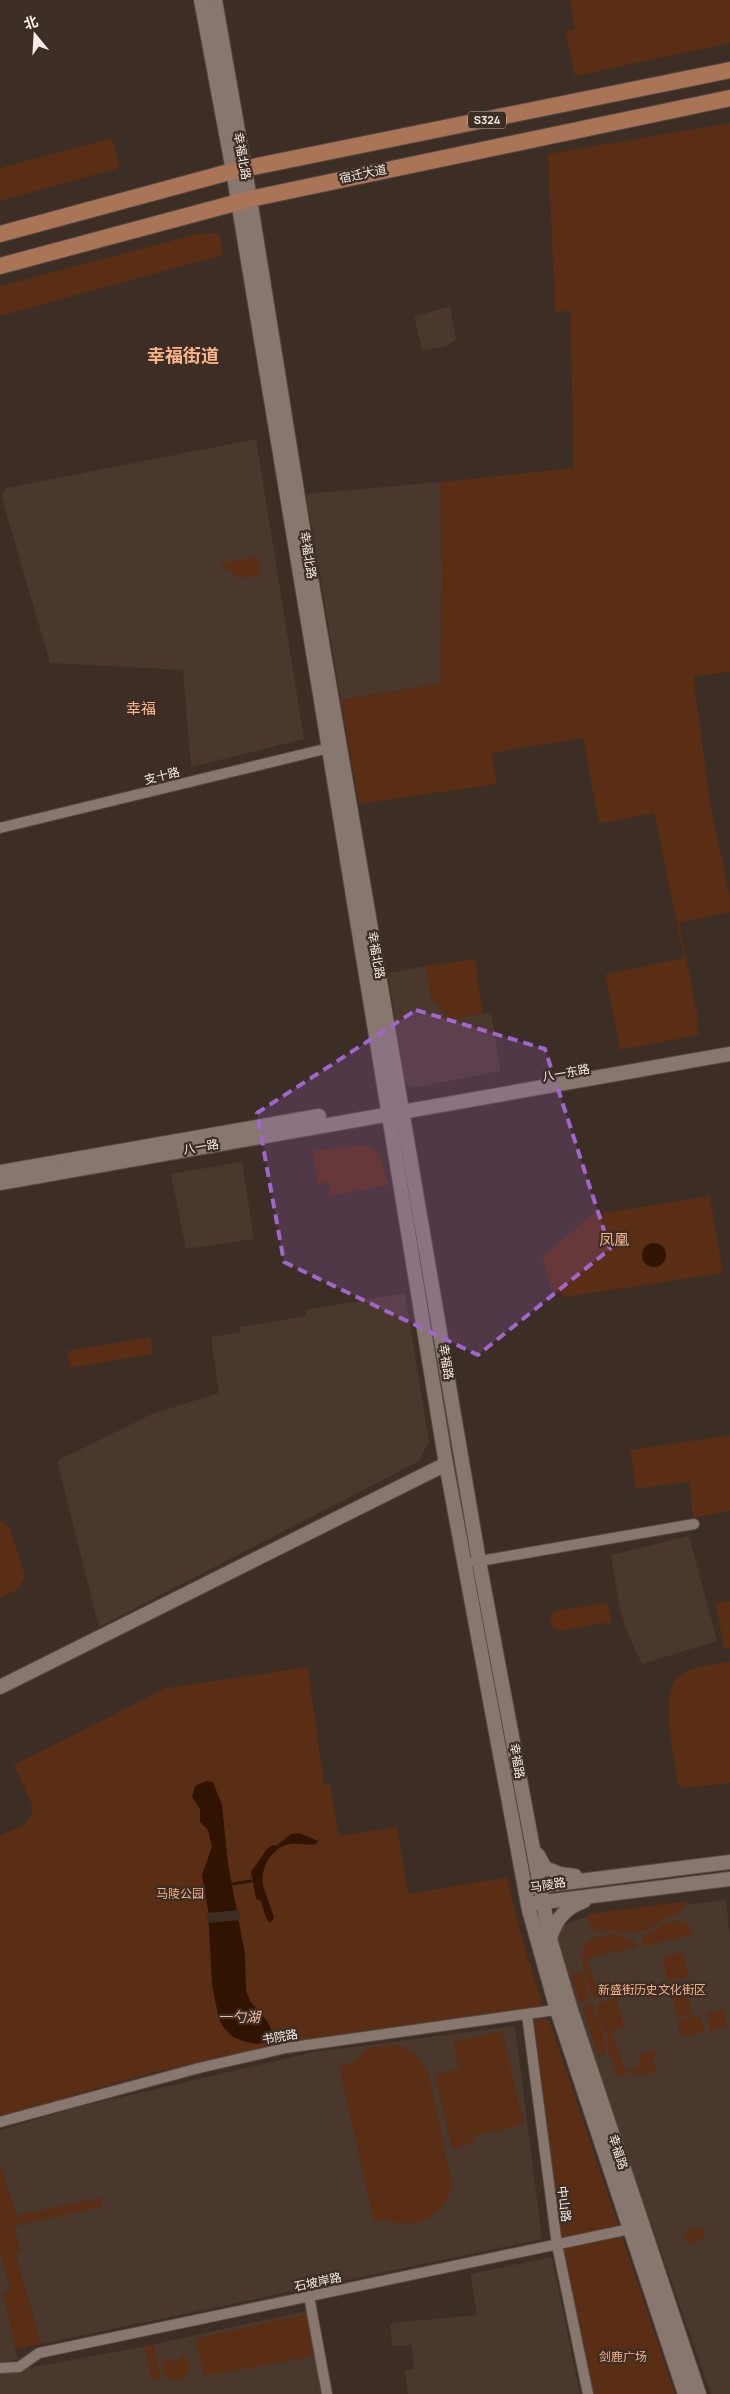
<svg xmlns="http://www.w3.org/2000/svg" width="730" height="2394" font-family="Manrope,'Noto Sans SC',sans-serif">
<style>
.built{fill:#4b382d}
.green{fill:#592e14}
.water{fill:#311302}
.pier{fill:#3c2d25}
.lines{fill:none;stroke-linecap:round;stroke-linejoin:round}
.stream{stroke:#311302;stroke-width:3}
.street-casing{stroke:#554942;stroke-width:12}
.secondary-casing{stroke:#554942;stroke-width:16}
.primary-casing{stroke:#554942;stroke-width:18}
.street{stroke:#88776e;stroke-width:10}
.secondary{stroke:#88776e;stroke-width:14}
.primary{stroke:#aa7557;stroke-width:16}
.marked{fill:#a066cb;fill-opacity:0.2;stroke:#a066cb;stroke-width:4;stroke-dasharray:10 6;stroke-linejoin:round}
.labels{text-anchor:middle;stroke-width:4.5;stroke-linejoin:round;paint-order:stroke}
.shield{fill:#3c2d25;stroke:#beb3ac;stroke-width:1}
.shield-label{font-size:11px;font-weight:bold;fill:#f5ece6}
.street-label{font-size:12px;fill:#f5ece6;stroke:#3c2d25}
.park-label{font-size:12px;fill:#f7b088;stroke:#3c2d25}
.water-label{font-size:14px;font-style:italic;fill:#f4bea0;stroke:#3c2d25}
.quarter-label{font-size:15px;fill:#fcb48b;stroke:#3c2d25}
.district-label{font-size:18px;font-weight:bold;fill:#fcb48b;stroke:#3c2d25}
</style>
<rect width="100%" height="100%" fill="#3c2d25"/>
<g class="built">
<path d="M450,307L456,339L447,346L427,350L422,349L414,316Z"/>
<path d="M256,439L304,739L191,767L183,670L50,663L1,495L6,488Z"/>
<path d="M440,482L442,577L440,684L341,700L306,494Z"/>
<path d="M426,966L432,1003L438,1002L445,1010L446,1020L491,1013L501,1071L411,1088L405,1083L388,973Z"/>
<path d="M242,1162L254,1239L186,1249L171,1174Z"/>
<path d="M405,1293L429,1442L419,1461L99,1627L57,1461L152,1414L219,1393L211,1337L240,1332L239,1327L306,1316V1310Z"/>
<path d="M689,1536L717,1641L642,1664L626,1629L619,1604L611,1555Z"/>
<path d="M726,1900L730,1939V2394H711L562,1972L554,1935L563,1925L582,1918Z"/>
<path d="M515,2026L542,2239L41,2344L15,2253L20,2251L14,2226L102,2206L100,2198L16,2216L0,2163V2130L79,2107L314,2052Z"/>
<path d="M0,2251L11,2289L3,2292L18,2360L0,2362Z"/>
<path d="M552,2257L580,2394H408L405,2370L414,2369L412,2345L392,2346L390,2323L477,2315L470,2274Z"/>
<path d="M306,2311L322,2394H0V2373L142,2347Z"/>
</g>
<g class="green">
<path d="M570,0H730V43L575,76L565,31L575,30Z"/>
<path d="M730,123V672L695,676L694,680L710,803L730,897V912L679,923L699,1022H697L699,1035L620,1050L605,974L684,958L654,813L599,824L583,738L492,753L497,784L359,804L341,700L440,684L442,577L440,482L574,468L570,311L555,312L548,154Z"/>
<path d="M112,138L120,168L0,201V168Z"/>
<path d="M217,233L221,239L223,255L0,316V286L197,234Z"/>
<path d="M258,557L261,575L237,578L229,570L220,565V563Z"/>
<path d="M475,959L483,1014L446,1020L444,1010L439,1011L438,1002L432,1003L426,966Z"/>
<path d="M363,1145C383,1148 383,1169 388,1185L330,1196L329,1182L318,1184L313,1151Z"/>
<path d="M710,1196L723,1273L565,1297L552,1287L542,1258L591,1215Z"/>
<path d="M151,1337L153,1354L71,1368L67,1351Z"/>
<path d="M730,1435V1511L693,1518L689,1482L636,1489L630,1450Z"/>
<path d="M0,1520L10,1528L25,1576L18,1589L0,1598Z"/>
<path d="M730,1601V1648L724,1649L716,1603Z"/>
<path d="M607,1603L612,1622L559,1631L552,1627L550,1616L554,1611Z"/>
<path d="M730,1662V1783L685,1788L678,1784C674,1762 662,1698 675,1680C687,1665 713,1665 730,1662Z"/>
<path d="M308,1667L324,1785L330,1784L339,1836L397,1827L408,1894L507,1877L523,1942L542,2001L539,2008C434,2023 327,2034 222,2057C147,2072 73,2095 0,2118V1835L22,1826L32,1815V1805L14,1765L166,1688Z"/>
<path d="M688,1901C683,1915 673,1914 661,1920C656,1922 654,1927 649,1929C633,1935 615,1930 599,1931C590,1929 588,1922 587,1914Z"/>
<path d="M678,1921C687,1922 690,1926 694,1935L642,1946V1937L667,1922Z"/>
<path d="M616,1934L633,1940L637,1947L587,1958L600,1998H595C585,1992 581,1958 583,1947L592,1938Z"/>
<path d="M683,1952L688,1977L668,1981L662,1957Z"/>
<path d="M578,1972L583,1976L588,1996V2000L580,2003L571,1976Z"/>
<path d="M685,1983L692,2014L677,2017L670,1986Z"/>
<path d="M616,1997L624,2026L611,2030L625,2070L641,2066L638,2054L656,2050L658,2056L653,2057L656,2072L635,2076L633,2071L618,2076L609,2055L607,2036L597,2018L598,2004Z"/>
<path d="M594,2003V2015L605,2038L606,2054L599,2057L582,2008Z"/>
<path d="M723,2009L727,2027L710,2031L707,2013Z"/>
<path d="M700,2015L704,2032L681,2037L677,2021Z"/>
<path d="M537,2018L549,2020L675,2394H592L558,2237L532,2020Z"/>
<path d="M502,2031L524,2124L473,2136L474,2143L452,2149L435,2074L459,2069L453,2042Z"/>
<path d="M388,2045L399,2046L417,2055L428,2071L452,2182C450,2206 429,2224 404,2224C391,2223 390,2218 374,2222L339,2066L352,2063L368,2048Z"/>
<path d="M0,2163L16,2216L100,2198L102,2207L14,2226L20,2251L15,2253L41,2344L15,2349L3,2292L11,2289L0,2251Z"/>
<path d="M700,2228L705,2231L704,2237L688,2245L683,2232Z"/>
<path d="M306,2314L314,2356L204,2376L195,2339Z"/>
<path d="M153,2344L161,2377L152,2380L144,2346Z"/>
<path d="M183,2355L189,2363V2371L179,2380L169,2378C161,2372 161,2365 166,2357L171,2361H177Z"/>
</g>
<g class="water">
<circle cx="654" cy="1255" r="12"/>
<path d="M207,1781L213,1782L222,1805L228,1864L245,1954L246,1990L250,2001L267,2021L273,2033V2038L268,2042L256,2044L243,2041L233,2037L224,2028L219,2019L212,1985L208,1910L202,1875L212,1847L208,1830L200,1822V1809L192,1797L195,1786Z"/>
<path d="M299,1833L318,1841L316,1844C307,1846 297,1842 289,1844C272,1848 260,1868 263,1884C265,1894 271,1907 274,1918L270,1923L266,1918L261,1901L256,1899L251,1872L267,1849L273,1845L276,1846L291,1834Z"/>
</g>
<path class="pier" d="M239,1910L240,1920L208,1923L207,1913Z"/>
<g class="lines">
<path class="stream" d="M232,1884L251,1881"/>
<defs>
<g id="street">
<path d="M0,828L329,748"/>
<path d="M474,1562L694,1524"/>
<path d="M527,2015L557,2245L588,2394"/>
<path d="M0,2122L199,2068L286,2048L562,2009"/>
<path d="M309,2296L327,2394"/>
<path d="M0,2368L19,2367L39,2353L630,2229L637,2230"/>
</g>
<g id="secondary">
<path d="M201,0L233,171L317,676L446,1464L529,1910L557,2010L685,2394"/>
<path d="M215,0L250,199L310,572L479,1561L550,1939L570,2007L699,2394"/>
<path d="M0,1172L319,1116"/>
<path d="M0,1183L730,1054"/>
<path d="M0,1687L446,1464"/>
<path d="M538,1855L545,1868L560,1874L575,1876"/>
<path d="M532,1887L730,1862"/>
<path d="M536,1903L730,1879"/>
<path d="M550,1938C556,1919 565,1908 584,1901"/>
</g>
<g id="primary">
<path d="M0,234L233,171L730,70"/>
<path d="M0,266L250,199L730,98"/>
</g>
</defs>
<use href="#street" class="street-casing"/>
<use href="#secondary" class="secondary-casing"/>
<use href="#primary" class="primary-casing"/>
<use href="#street" class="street"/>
<use href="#secondary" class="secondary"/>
<use href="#primary" class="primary"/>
</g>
<path class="marked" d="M416,1010L545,1049L610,1249L478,1355L284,1262L257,1113Z"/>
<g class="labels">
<rect class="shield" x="468" y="111.5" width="38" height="17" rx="4"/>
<g class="shield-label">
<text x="487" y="124">S324</text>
</g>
<g class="street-label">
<text transform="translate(242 156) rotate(80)" y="4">幸福北路</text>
<text transform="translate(363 174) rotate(-12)" y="4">宿迁大道</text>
<text transform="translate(308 555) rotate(81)" y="4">幸福北路</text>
<text transform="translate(162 776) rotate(-14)" y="4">支十路</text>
<text transform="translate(376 955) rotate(80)" y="4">幸福北路</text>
<text transform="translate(566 1073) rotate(-10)" y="4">八一东路</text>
<text transform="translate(201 1147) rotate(-10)" y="4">八一路</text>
<text transform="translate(446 1362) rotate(81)" y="4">幸福路</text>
<text transform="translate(517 1761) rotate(80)" y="4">幸福路</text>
<text transform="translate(548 1885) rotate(-9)" y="4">马陵路</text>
<text transform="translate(280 2037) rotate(-10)" y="4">书院路</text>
<text transform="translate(618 2152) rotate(72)" y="4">幸福路</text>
<text transform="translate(564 2204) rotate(83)" y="4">中山路</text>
<text transform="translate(318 2282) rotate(-12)" y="4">石坡岸路</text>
</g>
<g class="park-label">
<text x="180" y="1898">马陵公园</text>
<text x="652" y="1994">新盛街历史文化街区</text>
<text x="623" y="2361">剑鹿广场</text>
</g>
<g class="water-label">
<text x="239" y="2022">一勺湖</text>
</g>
<g class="quarter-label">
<text x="141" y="714">幸福</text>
<text x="614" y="1245">凤凰</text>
</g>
<g class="district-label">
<text x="183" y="362">幸福街道</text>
</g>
</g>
<g transform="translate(35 35) rotate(342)" stroke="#3c2d25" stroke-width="4" paint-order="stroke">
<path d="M0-4L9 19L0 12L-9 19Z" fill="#f5ece6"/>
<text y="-8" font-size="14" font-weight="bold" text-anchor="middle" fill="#f5ece6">北</text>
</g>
</svg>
